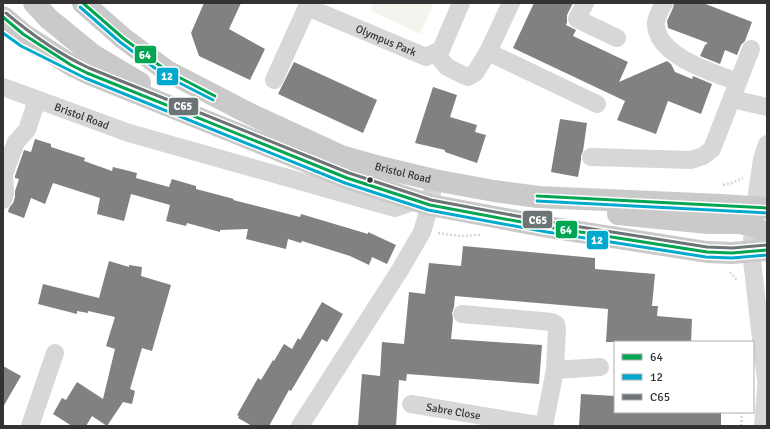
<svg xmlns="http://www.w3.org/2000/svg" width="770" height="429" font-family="Signika,sans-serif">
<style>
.green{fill:#f1f5ed}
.building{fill:#818181}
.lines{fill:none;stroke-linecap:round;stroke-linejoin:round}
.path{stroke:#d6d6d6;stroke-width:2.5;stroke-dasharray:2 2;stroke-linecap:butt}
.minor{stroke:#d7d7d7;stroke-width:18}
.major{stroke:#cacaca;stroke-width:22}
.bus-1-casing{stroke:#fff;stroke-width:6}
.bus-2-casing{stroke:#fff;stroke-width:6}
.bus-3-casing{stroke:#fff;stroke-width:6}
.bus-1{stroke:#00a651;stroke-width:3}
.bus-2{stroke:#00a9ce;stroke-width:3}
.bus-3{stroke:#6c7476;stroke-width:3}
.bus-dot{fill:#333;stroke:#fff;stroke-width:1.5}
.labels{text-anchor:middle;stroke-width:4;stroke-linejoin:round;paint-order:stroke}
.street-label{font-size:11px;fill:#333;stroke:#fff}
.line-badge{stroke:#fff;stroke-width:1.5}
.badge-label{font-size:11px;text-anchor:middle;font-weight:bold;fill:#fff}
</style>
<rect width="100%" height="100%" fill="#fff"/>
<path class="green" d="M373,3H434L420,34L370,10Z"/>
<g class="building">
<path d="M204,3H241L229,29L265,49L250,80L199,56L191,33Z"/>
<path d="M534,3H573L567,15V22L566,25L576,30L573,36L628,62L619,82L667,61L671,64L675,72L692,79L693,76L712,84L701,114L668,101L656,134L617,120L625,101L513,48Z"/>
<path d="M674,3H703L752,22L745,41L741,45L737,55L725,50L720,64L700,56L705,45L708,43L668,28L667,21L673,8Z"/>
<path d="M294,62L377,100L363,133L278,94Z"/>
<path d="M433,87L457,95L450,117L477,125L475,132L486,135L477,163L445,152V150L415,143Z"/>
<path d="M560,119L587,123L583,151L581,156V160L578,177L551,172Z"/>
<path d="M35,139L51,144V147L85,158L84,161L112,171L113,167L137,173L136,178L169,187L172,179L196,186V189L234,199L233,200L300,217L301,214L368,234V232L396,245L387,264L372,257L369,265L350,256L302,241L301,243L288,239L286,249L246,239L248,229L220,230V232L187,223L186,226L166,221L170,205L131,194L124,221L97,214L100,198L53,183L45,204L31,198L24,218L8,212L9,208L13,203L15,197V191L19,179L15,178V176L24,150L31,152Z"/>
<path d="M463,246L595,258V269L655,274L652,306H658L657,316L692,319L691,342H606L608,309L455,296L454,307L452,313L453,319L451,339L542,345L539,384L407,374L406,381L399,380L396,426H358L362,374L380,376L382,342L404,344L409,292L425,294L429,263L461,266Z"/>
<path d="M109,261L129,267V265L142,267L141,276L171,285L152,351L142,348L130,389L135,391L132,404L123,402L107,426L92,416L86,426H72L53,414L62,398L66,400L77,382L103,399L115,349L106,346L115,317L88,311V313L77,311V314L38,304L43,284L99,298Z"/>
<path d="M322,302L343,314L327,342L322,339L291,391L289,390L269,426H252L238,418L239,416L237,415L258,378L261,380L273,360L274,361L284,344L292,349L298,338L300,340Z"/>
<path d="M3,366L21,376L3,407Z"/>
<path d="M581,394L615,396V412H721V426H579Z"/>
</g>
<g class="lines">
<g class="path">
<path d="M723,185L731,183L743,178"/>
<path d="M438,233L459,236L481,235"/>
<path d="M730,272L737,280"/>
<path d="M741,426L742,412"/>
</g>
<g class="minor">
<path d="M585,3L577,19L617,38"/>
<path d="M664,3C661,9 656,17 656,23C655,56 714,73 738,82"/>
<path d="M488,52L597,104"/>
<path d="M435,53L447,67L461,74L468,77L475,73L488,52L511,3"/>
<path id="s1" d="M274,80L307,7L426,57L441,50L461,3"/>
<path id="s2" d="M3,87L129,133L395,208L415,201"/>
<path d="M732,99L767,107"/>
<path d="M591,157L691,160L703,156L712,149L751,49"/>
<path d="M3,200L5,194L4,174L16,142L27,130L37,100"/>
<path d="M462,314L552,322L556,324L557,329L555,370L544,426"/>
<path d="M555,370L600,367"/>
<path d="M766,379L761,339L751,251L755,207L762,159L767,144"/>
<path id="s3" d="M411,404L544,426"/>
<path d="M30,426L55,353"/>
<path d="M300,426L400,270L422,232L430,205L434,180"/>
<path d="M763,426L767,375"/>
</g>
<g class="major">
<path d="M34,3L49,19L93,55L140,83"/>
<path id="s4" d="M83,3L123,38L167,71L250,114L341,156L380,167L434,180L494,191L538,197L721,205L767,208"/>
<path d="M3,17L23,34L71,65L87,73L347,178L430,205L548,227L707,252L732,253L767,250"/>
<path d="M618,214L708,223H739L754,226L767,235"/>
</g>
<defs>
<g id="bus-1">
<path d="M83,3L123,38L167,71L215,96"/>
<path d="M3,17L23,34L71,65L87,73L347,178L430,205L548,227L707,252L732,253L767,250"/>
<path d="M537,196L767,208"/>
</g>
<g id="bus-2">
<path d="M80,7L120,42L164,75L213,100"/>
<path d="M3,33L21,46L85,78L345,183L428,210L547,232L706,257L732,258L767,255"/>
<path d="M537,201L767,213"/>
</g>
<path id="bus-3" d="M6,13C32,35 59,54 89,68L349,173L431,200L549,222L707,247L732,248L767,245"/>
</defs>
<use href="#bus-1" class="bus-1-casing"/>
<use href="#bus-2" class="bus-2-casing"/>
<use href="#bus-3" class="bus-3-casing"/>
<use href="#bus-1" class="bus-1"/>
<use href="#bus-2" class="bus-2"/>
<use href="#bus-3" class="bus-3"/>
</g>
<circle class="bus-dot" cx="370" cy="180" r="3.5"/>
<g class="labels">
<g class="street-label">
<text dy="4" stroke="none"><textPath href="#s1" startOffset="166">Olympus Park</textPath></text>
<text dy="4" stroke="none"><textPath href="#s2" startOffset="84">Bristol Road</textPath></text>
<text dy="4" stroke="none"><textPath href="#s4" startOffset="366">Bristol Road</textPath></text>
<text dy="4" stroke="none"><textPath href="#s3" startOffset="43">Sabre Close</textPath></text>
</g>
</g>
<g class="line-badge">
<rect x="134" y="45" width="23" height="19" rx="4" fill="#00a651"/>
<rect x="156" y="67" width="23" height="19" rx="4" fill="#00a9ce"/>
<rect x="168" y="97" width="31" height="19" rx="4" fill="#6c7476"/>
<rect x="522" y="210" width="31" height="19" rx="4" fill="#6c7476"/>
<rect x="555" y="220" width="23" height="19" rx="4" fill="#00a651"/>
<rect x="586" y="230" width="23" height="20" rx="4" fill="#00a9ce"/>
</g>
<g class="badge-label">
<text x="145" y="59">64</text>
<text x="167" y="80">12</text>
<text x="183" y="110">C65</text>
<text x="538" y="224">C65</text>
<text x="566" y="234">64</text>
<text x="597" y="244">12</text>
</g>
<rect width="770" height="429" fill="none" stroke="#333333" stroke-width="8"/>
<rect x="614" y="341" width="140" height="72" fill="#ffffff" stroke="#adadad"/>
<rect x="622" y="354" width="20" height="6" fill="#00a651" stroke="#adadad"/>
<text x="650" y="361" font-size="12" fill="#333333">64</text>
<rect x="622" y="374" width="20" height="6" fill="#00a9ce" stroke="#adadad"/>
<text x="650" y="381" font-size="12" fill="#333333">12</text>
<rect x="622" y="394" width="20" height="6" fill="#6c7476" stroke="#adadad"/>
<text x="650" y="401" font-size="12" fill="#333333">C65</text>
</svg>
